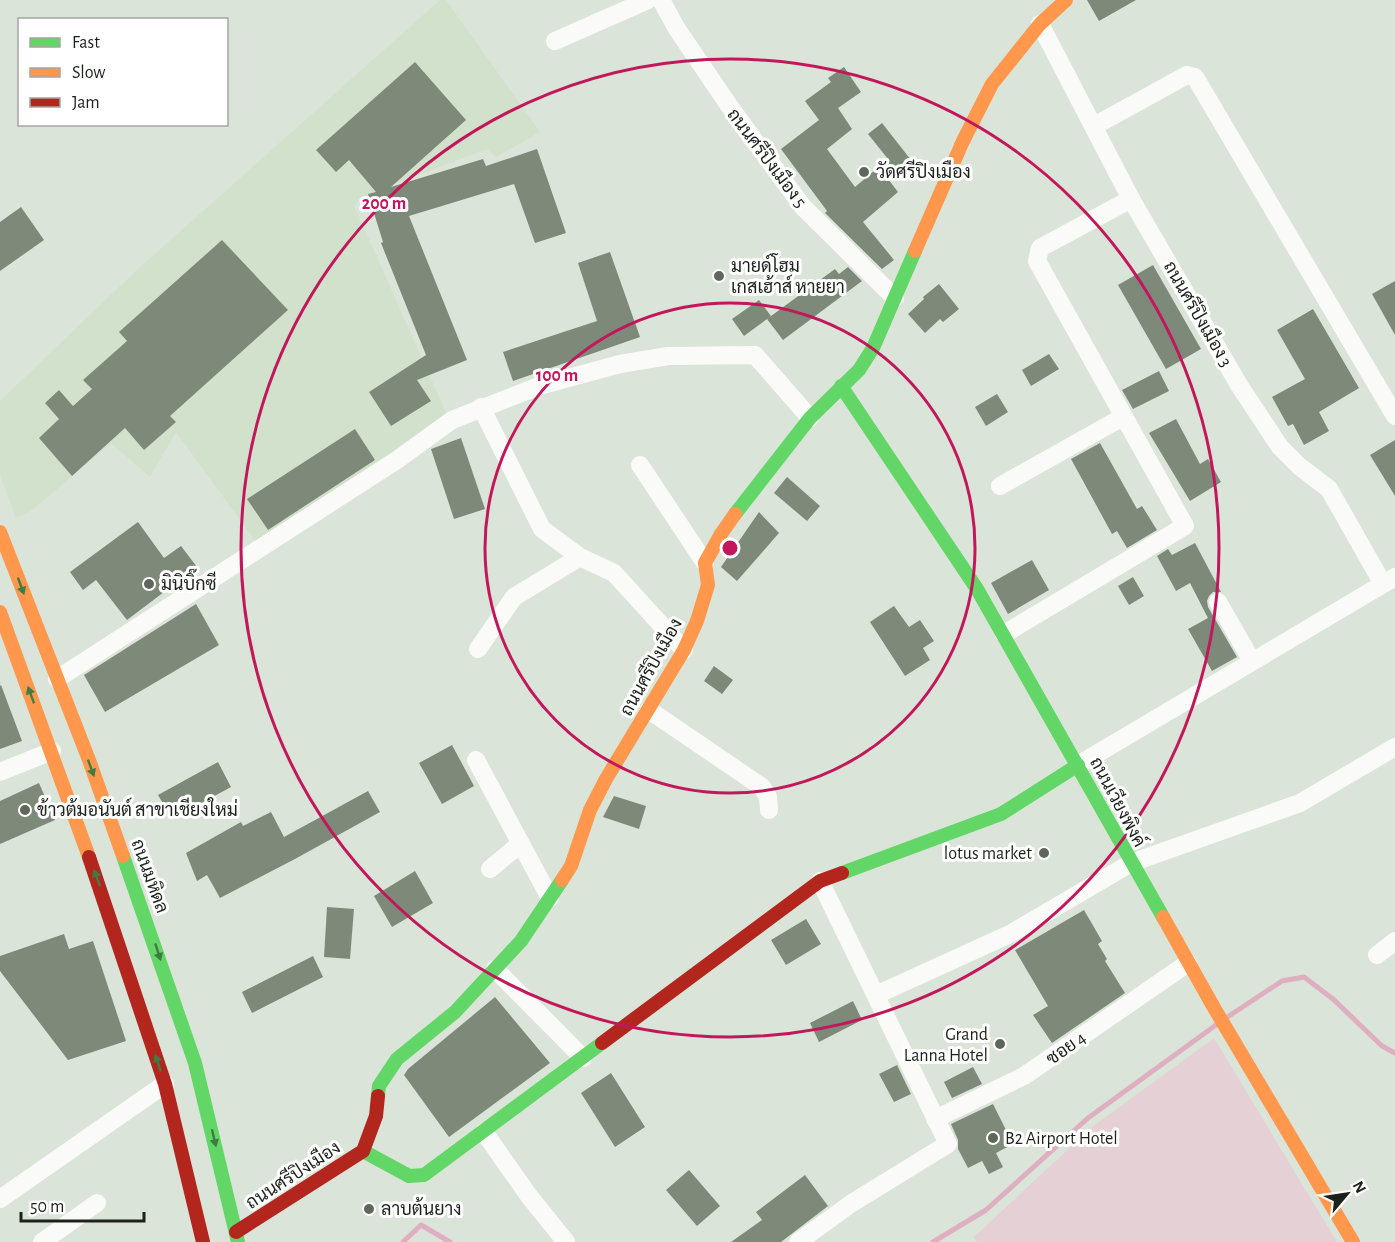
<svg xmlns="http://www.w3.org/2000/svg" width="1395" height="1242" font-family="'Alegreya Sans',Sarabun,sans-serif">
<style>
.built{fill:#d2e1cc}
.green{fill:#e5d0d5}
.lines{fill:none;stroke-linecap:round;stroke-linejoin:round}
.stream{stroke:#deaec1;stroke-width:5}
.building{fill:#7e8a79}
.street{stroke:#fafbf9;stroke-width:18}
.fast{stroke:#63d668;stroke-width:14}
.slow{stroke:#ff974d;stroke-width:14}
.jam{stroke:#b3261e;stroke-width:14}
.oneway{fill:#407c41}
.ring{fill:none;stroke:#c2185b;stroke-width:3}
.poi-dot{fill:#5f665c;stroke:#fff;stroke-width:2}
.labels{text-anchor:middle;stroke-width:6;stroke-linejoin:round;paint-order:stroke}
.street-label{font-size:18px;fill:#1c221a;stroke:#fff}
.poi-label{font-size:18px;fill:#1c221a;stroke:#fff;text-anchor:start}
.centre{fill:#c2185b;stroke:#fff;stroke-width:3}
.ring-label{font-size:18px;text-anchor:middle;font-weight:bold;fill:#c2185b;stroke:#fff;stroke-width:6;stroke-linejoin:round;paint-order:stroke}
</style>
<rect width="100%" height="100%" fill="#dbe4d8"/>
<path class="built" d="M440,0H446L540,132L496,157L487,149L364,196L354,205L447,415L256,542L176,432L150,477L111,443L31,511L16,518L0,475V401L140,267Z"/>
<path class="green" d="M1214,1038L1337,1242H977L974,1237L1092,1127Z"/>
<g class="lines">
<g class="stream">
<path d="M1229,1016L1282,981L1304,977L1333,999L1382,1046L1395,1053"/>
<path d="M403,1242L421,1225L450,1242"/>
<path d="M933,1242L986,1210L1088,1118L1216,1025"/>
</g>
</g>
<g class="building">
<path d="M1087,0H1136L1099,21Z"/>
<path d="M415,62L466,120L391,187L483,159L486,166L537,149L566,233L535,243L514,184L409,216L467,360L417,380L431,401L391,426L369,392L426,355L381,243L383,242L368,194L376,192L349,160L336,172L316,150Z"/>
<path d="M844,67L861,92L838,108L852,129L827,149L855,187L888,159L868,134L882,123L911,160L888,179L898,192L863,222L894,260L882,269L825,213L827,211L781,149L819,120L805,101L831,82L828,78Z"/>
<path d="M21,207L44,240L0,271V222Z"/>
<path d="M222,240L288,310L170,416L176,422L144,450L125,428L72,476L39,438L59,419L45,403L59,390L73,406L92,389L83,380L127,341L119,332Z"/>
<path d="M610,252L640,337L513,381L503,352L597,321L578,263Z"/>
<path d="M1153,265L1201,349L1166,369L1118,285Z"/>
<path d="M848,267L862,281L783,340L767,319L835,269L839,274Z"/>
<path d="M1395,281V335L1372,294Z"/>
<path d="M939,284L959,309L943,322L940,319L925,333L908,314L924,299L923,297Z"/>
<path d="M759,300L771,316L744,336L732,319Z"/>
<path d="M1313,309L1359,388L1319,412L1329,431L1304,445L1293,424L1288,426L1272,397L1305,379L1277,330Z"/>
<path d="M1049,354L1059,369L1031,386L1022,370Z"/>
<path d="M1159,371L1169,391L1133,409L1122,390Z"/>
<path d="M997,394L1008,412L986,426L975,407Z"/>
<path d="M1176,419L1200,464L1208,459L1221,482L1190,501L1149,433Z"/>
<path d="M355,429L375,460L268,530L247,499Z"/>
<path d="M461,438L485,509L454,519L431,449Z"/>
<path d="M1395,440V496L1370,455Z"/>
<path d="M1100,443L1137,509L1142,506L1157,530L1127,548L1117,531L1112,534L1071,459Z"/>
<path d="M787,477L820,506L807,521L774,493Z"/>
<path d="M759,512L779,533L737,581L721,567Z"/>
<path d="M138,522L164,558L181,546L197,567L127,620L96,580L83,590L70,572Z"/>
<path d="M1195,543L1221,592H1213L1209,596L1207,601L1208,607L1237,657L1212,671L1188,629L1208,618L1190,583L1176,591L1157,556L1168,549L1172,555Z"/>
<path d="M1032,560L1049,590L1008,614L991,583Z"/>
<path d="M1133,577L1144,596L1129,605L1118,586Z"/>
<path d="M196,604L219,645L105,712L84,675Z"/>
<path d="M894,606L909,627L920,620L934,641L923,648L930,660L905,676L870,622Z"/>
<path d="M714,666L733,680L722,694L704,681Z"/>
<path d="M1,685L22,741L0,749V686Z"/>
<path d="M452,745L474,786L442,804L419,763Z"/>
<path d="M218,762L231,787L172,819L158,795Z"/>
<path d="M39,783L55,820L0,844V801Z"/>
<path d="M368,791L380,812L295,859L220,898L207,875L197,881L186,853L241,822L243,826L271,812L284,837Z"/>
<path d="M614,796L646,806L639,829L603,817Z"/>
<path d="M415,871L433,903L392,927L374,896Z"/>
<path d="M327,907L354,909L350,959L324,957Z"/>
<path d="M1084,910L1102,941L1098,944L1107,959L1105,961L1125,993L1052,1043L1033,1015L1048,1006L1015,950Z"/>
<path d="M806,919L821,944L786,965L771,940Z"/>
<path d="M64,934L69,949L93,941L126,1041L68,1060L0,971V956Z"/>
<path d="M313,956L323,977L252,1013L242,992Z"/>
<path d="M495,997L550,1063L449,1137L404,1075L408,1069Z"/>
<path d="M853,1001L862,1020L819,1042L810,1023Z"/>
<path d="M897,1065L911,1094L894,1102L879,1074Z"/>
<path d="M973,1067L982,1084L952,1098L944,1082Z"/>
<path d="M611,1073L645,1127L615,1147L581,1093Z"/>
<path d="M993,1104L1013,1144L996,1153L1003,1167L989,1174L982,1161L968,1168L958,1149V1140L951,1124Z"/>
<path d="M689,1170L720,1206L697,1226L666,1190Z"/>
<path d="M805,1175L828,1206L781,1242H731L762,1220L756,1212Z"/>
</g>
<g class="lines">
<g class="street">
<path d="M661,0L677,29L730,107L803,207L895,298"/>
<path d="M1040,24L1131,199L1239,385L1280,447L1299,466L1329,489L1383,584"/>
<path d="M555,41L648,0"/>
<path d="M1094,126L1187,75L1195,77L1395,416"/>
<path d="M481,407L542,529L580,557L614,573L684,650"/>
<path d="M640,465L705,563"/>
<path d="M1000,486L1123,417"/>
<path d="M1218,602L1252,661"/>
<path d="M1004,634L1185,526L1037,261L1040,248L1131,199"/>
<path d="M478,649L514,597L580,557"/>
<path d="M57,679L397,460L452,420L539,386L620,364L668,356L755,355L810,418"/>
<path d="M649,710L762,787L768,797L769,810"/>
<path d="M476,760L550,898"/>
<path d="M1078,765L1395,577"/>
<path d="M0,772L52,751"/>
<path d="M490,869L520,844"/>
<path d="M1377,955L1395,941"/>
<path d="M495,969L583,1058"/>
<path d="M876,995L1010,934L1131,863L1300,803L1395,747"/>
<path d="M935,1119L1024,1076L1188,963"/>
<path d="M484,1132L529,1196L566,1242"/>
<path d="M0,1199L165,1084"/>
<path d="M42,1242L97,1203"/>
<path d="M798,1242L852,1203L948,1144L820,881"/>
</g>
<g class="fast">
<path d="M841,386L977,589L1163,917"/>
<path d="M735,514L810,418L859,370L873,348L915,251"/>
<path d="M123,856L195,1063L238,1242"/>
<path d="M842,873L1001,814L1078,765"/>
<path d="M378,1096L379,1086L397,1059L455,1012L521,941L562,880"/>
<path d="M363,1151L409,1176L424,1175L602,1043"/>
</g>
<g class="slow">
<path d="M915,251L963,141L992,84L1040,24L1066,0"/>
<path d="M0,532L89,760L123,856"/>
<path d="M0,612L89,857"/>
<path d="M562,880L571,866L590,810L606,779L684,650L697,621L708,585L705,563L721,534L735,514"/>
<path d="M1163,917L1213,1006L1353,1242"/>
</g>
<g class="jam">
<path d="M89,857L165,1084L203,1242"/>
<path d="M602,1043L820,881L842,873"/>
<path d="M236,1232L363,1151L376,1116L378,1096"/>
</g>
</g>
<defs><path id="oneway-solid" d="M-6-.8H1V-3.2L6.5 0L1 3.2V.8H-6Z" transform="scale(1.5)"/></defs>
<g class="oneway">
<use href="#oneway-solid" transform="translate(21 586) rotate(70)"/>
<use href="#oneway-solid" transform="translate(31 695) rotate(-110)"/>
<use href="#oneway-solid" transform="translate(91 768) rotate(70)"/>
<use href="#oneway-solid" transform="translate(97 878) rotate(-110)"/>
<use href="#oneway-solid" transform="translate(158 952) rotate(72)"/>
<use href="#oneway-solid" transform="translate(158 1063) rotate(-108)"/>
<use href="#oneway-solid" transform="translate(214 1138) rotate(77)"/>
</g>
<g class="ring">
<circle cx="730" cy="548" r="245"/>
<circle cx="730" cy="548" r="489"/>
</g>
<g class="poi-dot">
<circle cx="864" cy="172" r="6"/>
<circle cx="719" cy="276" r="6"/>
<circle cx="149" cy="584" r="6"/>
<circle cx="25" cy="810" r="6"/>
<circle cx="1044" cy="853" r="6"/>
<circle cx="1000" cy="1044" r="6"/>
<circle cx="993" cy="1138" r="6"/>
<circle cx="369" cy="1209" r="6"/>
</g>
<g class="labels">
<g class="street-label">
<text transform="translate(767 158) rotate(53)" y="6">ถนนศรีปิงเมือง 5</text>
<text transform="translate(1198 314) rotate(60)" y="6">ถนนศรีปิงเมือง 3</text>
<text transform="translate(651 667) rotate(-61)" y="6">ถนนศรีปิงเมือง</text>
<text transform="translate(1118 802) rotate(62)" y="6">ถนนเวียงพิงค์</text>
<text transform="translate(150 876) rotate(70)" y="6">ถนนมหิดล</text>
<text transform="translate(1066 1048) rotate(-35)" y="6">ซอย 4</text>
<text transform="translate(293 1175) rotate(-33)" y="6">ถนนศรีปิงเมือง</text>
</g>
<g class="poi-label">
<text x="876" y="178">วัดศรีปิงเมือง</text>
<text x="731" y="272">มายด์โฮม<tspan x="731" dy="21">เกสเฮ้าส์ หายยา</tspan></text>
<text x="161" y="590">มินิบิ๊กซี</text>
<text x="37" y="816">ข้าวต้มอนันต์ สาขาเชียงใหม่</text>
<text x="1032" y="859" text-anchor="end">lotus market</text>
<text x="988" y="1040" text-anchor="end">Grand<tspan x="988" dy="21">Lanna Hotel</tspan></text>
<text x="1005" y="1144">B2 Airport Hotel</text>
<text x="381" y="1215">ลาบต้นยาง</text>
</g>
</g>
<circle cx="730" cy="548" r="9" class="centre"/>
<g class="ring-label">
<text x="384" y="209">200 m</text>
<text x="557" y="381">100 m</text>
</g>
<rect x="18" y="18" width="210" height="108" fill="#ffffff" stroke="#a4a7a3" stroke-width="1.5"/>
<rect x="30" y="38" width="30" height="9" fill="#63d668" stroke="#a4a7a3" stroke-width="1.5"/>
<text x="72" y="48" font-size="18" fill="#1c221a">Fast</text>
<rect x="30" y="68" width="30" height="9" fill="#ff974d" stroke="#a4a7a3" stroke-width="1.5"/>
<text x="72" y="78" font-size="18" fill="#1c221a">Slow</text>
<rect x="30" y="98" width="30" height="9" fill="#b3261e" stroke="#a4a7a3" stroke-width="1.5"/>
<text x="72" y="108" font-size="18" fill="#1c221a">Jam</text>
<g transform="translate(1347 1194) rotate(61)" stroke="#ffffff" stroke-width="4.5" paint-order="stroke">
<path d="M0-4.5L10 22L0 15L-10 22Z" fill="#1c221a"/>
<text y="-9" font-size="16" font-weight="bold" text-anchor="middle" fill="#1c221a">N</text>
</g>
<path d="M21 1212v9h123v-9" fill="none" stroke="#1c221a" stroke-width="3"/>
<text x="30" y="1212" font-size="18" fill="#1c221a" stroke="#ffffff" stroke-width="4.5" paint-order="stroke">50 m</text>
</svg>
